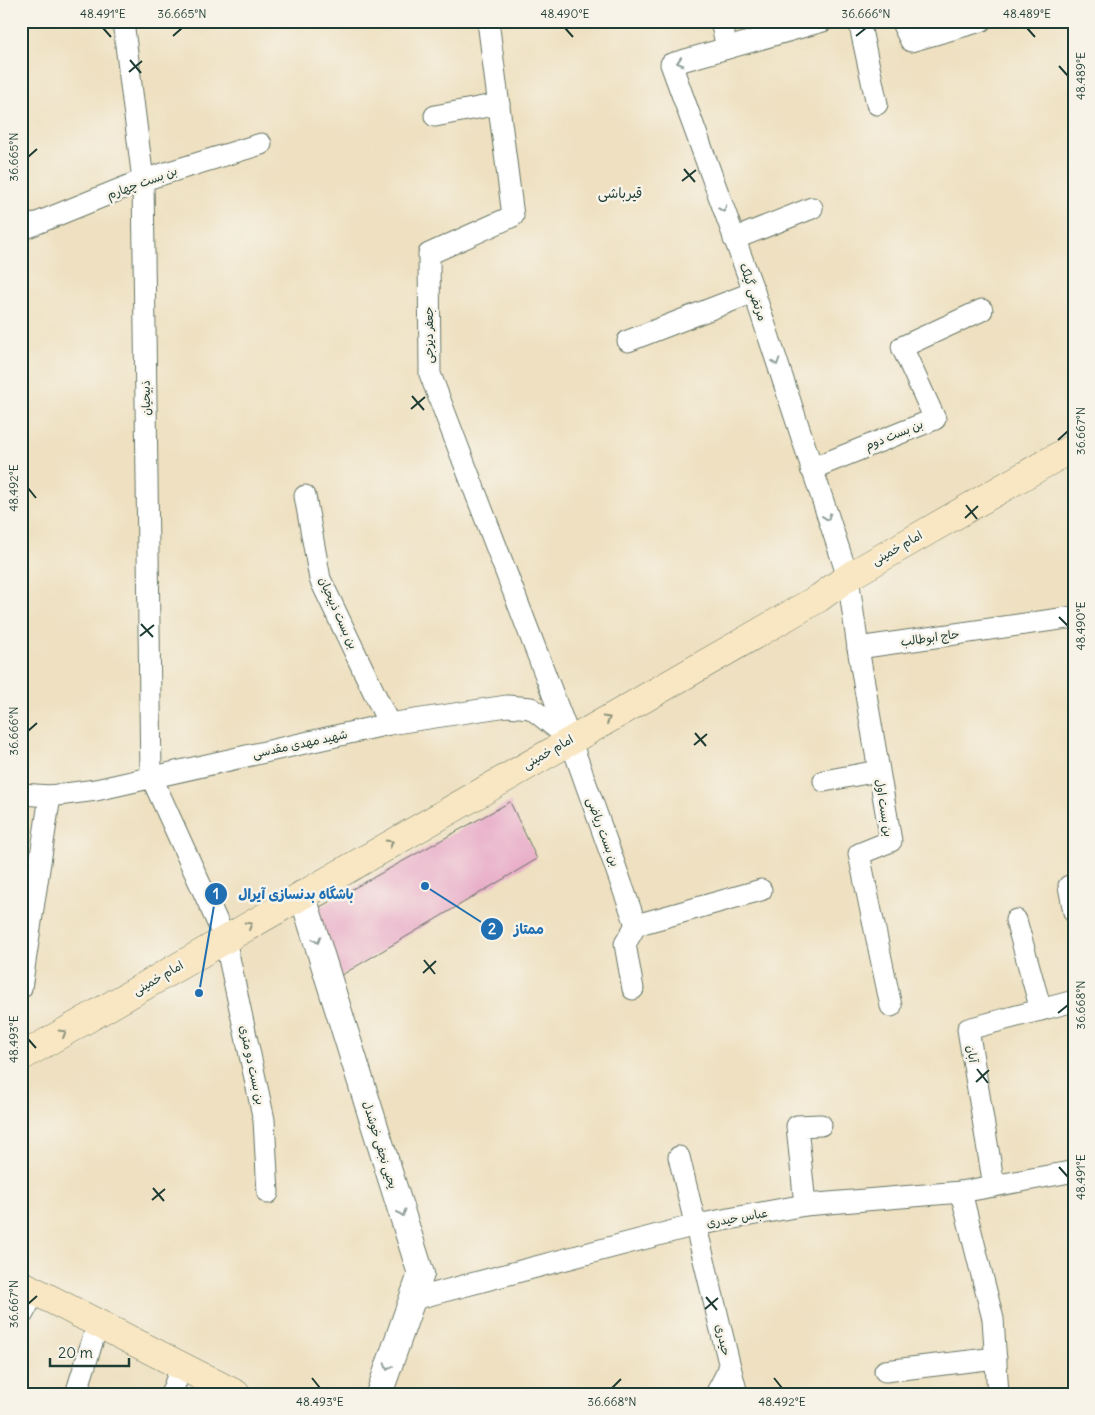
<svg xmlns="http://www.w3.org/2000/svg" width="1095" height="1415" font-family="Delius,'Playpen Sans Arabic',sans-serif">
<style>
.building{fill:#e8acc8}
.lines{fill:none;stroke-linecap:round;stroke-linejoin:round}
.minor-casing{stroke:#677665;stroke-width:23}
.tertiary-casing{stroke:#677665;stroke-width:28}
.secondary-casing{stroke:#677665;stroke-width:29}
.minor{stroke:#fff;stroke-width:21}
.tertiary{stroke:#fff;stroke-width:26}
.secondary{stroke:#f9e7c3;stroke-width:28}
.oneway{stroke:#8f9e9a}
.oneway2{stroke:#8c927c}
.ticks{fill:none;stroke:#1f3d34;stroke-width:2}
.labels{text-anchor:middle;stroke-width:5;stroke-linejoin:round;paint-order:stroke}
.street-label{font-size:12px;fill:#1f3d34;stroke:#f7f3e8}
.neighbourhood-label{font-size:14px;fill:#1f3d34;stroke:#f7f3e8}
.leader{fill:none;stroke:#1f6fb2;stroke-width:2}
.callout-dot{fill:#1f6fb2;stroke:#f7f3e8;stroke-width:2}
.mark-label{font-size:15px;text-anchor:middle;font-weight:bold;fill:#fff}
.callout-label{font-size:14px;text-anchor:middle;font-weight:bold;fill:#1f6fb2;stroke:#f7f3e8;stroke-width:5;stroke-linejoin:round;paint-order:stroke}
.neatline{fill:none;stroke:#1f3d34;stroke-width:2}
.ticks-label{font-size:12px;text-anchor:middle;fill:#1f3d34}
</style>
<rect width="100%" height="100%" fill="#f7f3e8"/>
<filter id="ink" filterUnits="userSpaceOnUse"><feTurbulence type="fractalNoise" baseFrequency=".02" numOctaves="2"/><feDisplacementMap in="SourceGraphic" scale="10" xChannelSelector="R" yChannelSelector="G"/><feConvolveMatrix kernelMatrix="1 2 1 2 8 2 1 2 1" color-interpolation-filters="sRGB"/></filter>
<filter id="wash" filterUnits="userSpaceOnUse"><feTurbulence type="fractalNoise" baseFrequency=".0096" numOctaves="4" result="noise"/><feDisplacementMap in="SourceGraphic" scale="20" xChannelSelector="R" yChannelSelector="G"/><feGaussianBlur stdDeviation="1.12" result="paint"/><feColorMatrix in="noise" values="0 0 0 0 0 0 0 0 0 0 0 0 0 0 0 0 0 1.4 0 .05"/><feComposite in="paint" operator="in"/></filter>
<g filter="url(#wash)">
<rect width="100%" height="100%" fill="#eee0c0"/>
<g id="blocks">
<g class="building">
<path d="M733,21H779V22L741,31Z"/>
<path d="M510,802L537,859L330,982L309,913Z"/>
</g>
</g>
</g>
<g filter="url(#ink)">
<use href="#blocks" fill-opacity="0" stroke="#677665" stroke-width="1"/>
<g class="lines">
<defs>
<g id="minor">
<path d="M123,21L143,180L151,776L225,939L264,1120L268,1193"/>
<path d="M488,21L513,216L429,254L430,374L570,739L636,925L761,890"/>
<path d="M721,21L727,48"/>
<path d="M823,21L671,64L754,292L848,577L858,648L1074,617"/>
<path d="M859,21L877,104"/>
<path d="M901,21L911,41L981,21"/>
<path d="M435,116L499,104"/>
<path d="M25,228L143,180L261,144"/>
<path d="M734,239L812,208"/>
<path d="M628,341L754,292"/>
<path d="M811,469L935,419L902,347L982,310"/>
<path d="M305,496L320,579L389,724"/>
<path d="M858,648L891,841L859,854L891,1006"/>
<path d="M824,781L878,771"/>
<path d="M21,794L50,796L96,790L389,724L507,706L531,708L570,739"/>
<path d="M1069,886L1074,912"/>
<path d="M1016,920L1041,1010"/>
<path d="M21,988L50,796"/>
<path d="M633,989L625,944L636,925"/>
<path d="M679,1157L730,1367L716,1394"/>
<path d="M994,1186L968,1029L1074,1001"/>
<path d="M961,1192L993,1319L998,1394"/>
<path d="M805,1205L797,1126L821,1125"/>
<path d="M410,1300L696,1225L805,1205L961,1192L1070,1172"/>
<path d="M730,1367L737,1394"/>
<path d="M885,1371L996,1358"/>
<path d="M76,1394L98,1323"/>
<path d="M171,1394L182,1366"/>
</g>
<g id="tertiary">
<path d="M302,894L421,1274L379,1394"/>
<path d="M21,1312L33,1290"/>
</g>
<g id="secondary">
<path d="M21,1057L819,598L848,577L1074,447"/>
<path d="M21,1284L236,1394"/>
</g>
</defs>
<use href="#minor" class="minor-casing"/>
<use href="#tertiary" class="tertiary-casing"/>
<use href="#secondary" class="secondary-casing"/>
<use href="#minor" class="minor"/>
<use href="#tertiary" class="tertiary"/>
<use href="#secondary" class="secondary"/>
</g>
<defs><path id="oneway-chevron" d="M-2-3.5L2.5 0L-2 3.5" fill="none" stroke-width="1.6" stroke-linecap="round" stroke-linejoin="round" transform="scale(1.25)"/></defs>
<g class="oneway">
<use href="#oneway-chevron" transform="translate(680 62) rotate(163)"/>
<use href="#oneway-chevron" transform="translate(723 209) rotate(70)"/>
<use href="#oneway-chevron" transform="translate(776 362) rotate(72)"/>
<use href="#oneway-chevron" transform="translate(827 517) rotate(71)"/>
<use href="#oneway-chevron" transform="translate(317 940) rotate(73)"/>
<use href="#oneway-chevron" transform="translate(402 1213) rotate(73)"/>
<use href="#oneway-chevron" transform="translate(388 1367) rotate(108)"/>
</g>
<g class="oneway2">
<use href="#oneway-chevron" transform="translate(607 719) rotate(-30)"/>
<use href="#oneway-chevron" transform="translate(390 843) rotate(-30)"/>
<use href="#oneway-chevron" transform="translate(249 925) rotate(-30)"/>
<use href="#oneway-chevron" transform="translate(63 1033) rotate(-30)"/>
</g>
</g>
<path class="ticks" d="M103,28L111,37M565,28L573,37M1027,28L1035,37M173,36L182,28M856,36L866,28M130,60L141,73M1059,66L1068,76M129,72L142,61M28,157L37,149M684,169L695,182M682,181L696,170M412,396L424,410M411,409L425,397M1058,440L1068,431M28,488L36,498M966,505L977,519M965,518L978,506M1059,617L1068,626M141,624L153,637M140,636L154,625M28,731L37,723M695,733L706,746M694,745L707,734M424,960L435,974M423,973L436,961M1058,1013L1068,1005M28,1039L36,1048M977,1069L988,1083M976,1082L989,1070M1059,1167L1068,1177M153,1188L164,1201M152,1200L165,1189M706,1297L717,1310M28,1304L37,1296M705,1309L718,1298M312,1378L320,1388M774,1378L782,1388M612,1388L621,1379"/>
<g class="labels">
<g class="street-label">
<text transform="translate(142 183) rotate(-20)" y="4">بن بست چهارم</text>
<text transform="translate(753 292) rotate(71)" y="4">مرتضی گیلک</text>
<text transform="translate(429 335) rotate(-90)" y="4">جعفر دیزجی</text>
<text transform="translate(146 398) rotate(-91)" y="4">ذبیحیان</text>
<text transform="translate(894 435) rotate(-22)" y="4">بن بست دوم</text>
<text transform="translate(897 548) rotate(-30)" y="4">امام خمینی</text>
<text transform="translate(338 613) rotate(66)" y="4">بن بست ذبیحیان</text>
<text transform="translate(930 638) rotate(-8)" y="4">حاج ابوطالب</text>
<text transform="translate(300 744) rotate(-12)" y="4">شهید مهدی مقدسی</text>
<text transform="translate(548 752) rotate(-30)" y="4">امام خمینی</text>
<text transform="translate(884 808) rotate(81)" y="4">بن بست اول</text>
<text transform="translate(603 832) rotate(70)" y="4">بن بست ریاضی</text>
<text transform="translate(158 978) rotate(-30)" y="4">امام خمینی</text>
<text transform="translate(972 1054) rotate(81)" y="4">آبان</text>
<text transform="translate(252 1065) rotate(78)" y="4">بن بست دو متری</text>
<text transform="translate(380 1145) rotate(73)" y="4">یحیی نجفی خوشدل</text>
<text transform="translate(737 1218) rotate(-10)" y="4">عباس حیدری</text>
<text transform="translate(723 1340) rotate(77)" y="4">حیدری</text>
</g>
<g class="neighbourhood-label">
<text x="620" y="198">قیرباشی</text>
</g>
</g>
<path class="leader" d="M199 993L216 894M425 886L492 929"/>
<g class="callout-dot">
<circle cx="199" cy="993" r="5"/>
<circle cx="425" cy="886" r="5"/>
<circle cx="216" cy="894" r="12"/>
<circle cx="492" cy="929" r="12"/>
</g>
<g class="mark-label">
<text x="216" y="899">1</text>
<text x="492" y="934">2</text>
</g>
<g class="callout-label">
<text x="296" y="899">باشگاه بدنسازی آیرال</text>
<text x="529" y="934">ممتاز</text>
</g>
<rect width="1095" height="1415" fill="none" stroke="#f7f3e8" stroke-width="55"/>
<path d="M50 1358v8h79v-8" fill="none" stroke="#1f3d34" stroke-width="2.5"/>
<text x="58" y="1358" font-size="15" fill="#1f3d34" stroke="#f7f3e8" stroke-width="4" paint-order="stroke">20 m</text>
<rect x="28" y="28" width="1040" height="1360" class="neatline"/>
<g class="ticks-label">
<text x="103" y="18">48.491°E</text>
<text x="182" y="18">36.665°N</text>
<text x="565" y="18">48.490°E</text>
<text x="866" y="18">36.666°N</text>
<text x="1027" y="18">48.489°E</text>
<text transform="translate(1081 76) rotate(-90)" y="4">48.489°E</text>
<text transform="translate(14 157) rotate(-90)" y="4">36.665°N</text>
<text transform="translate(1081 431) rotate(-90)" y="4">36.667°N</text>
<text transform="translate(14 488) rotate(-90)" y="4">48.492°E</text>
<text transform="translate(1081 626) rotate(-90)" y="4">48.490°E</text>
<text transform="translate(14 731) rotate(-90)" y="4">36.666°N</text>
<text transform="translate(1081 1005) rotate(-90)" y="4">36.668°N</text>
<text transform="translate(14 1039) rotate(-90)" y="4">48.493°E</text>
<text transform="translate(1081 1177) rotate(-90)" y="4">48.491°E</text>
<text transform="translate(14 1304) rotate(-90)" y="4">36.667°N</text>
<text x="320" y="1406">48.493°E</text>
<text x="612" y="1406">36.668°N</text>
<text x="782" y="1406">48.492°E</text>
</g>
</svg>
